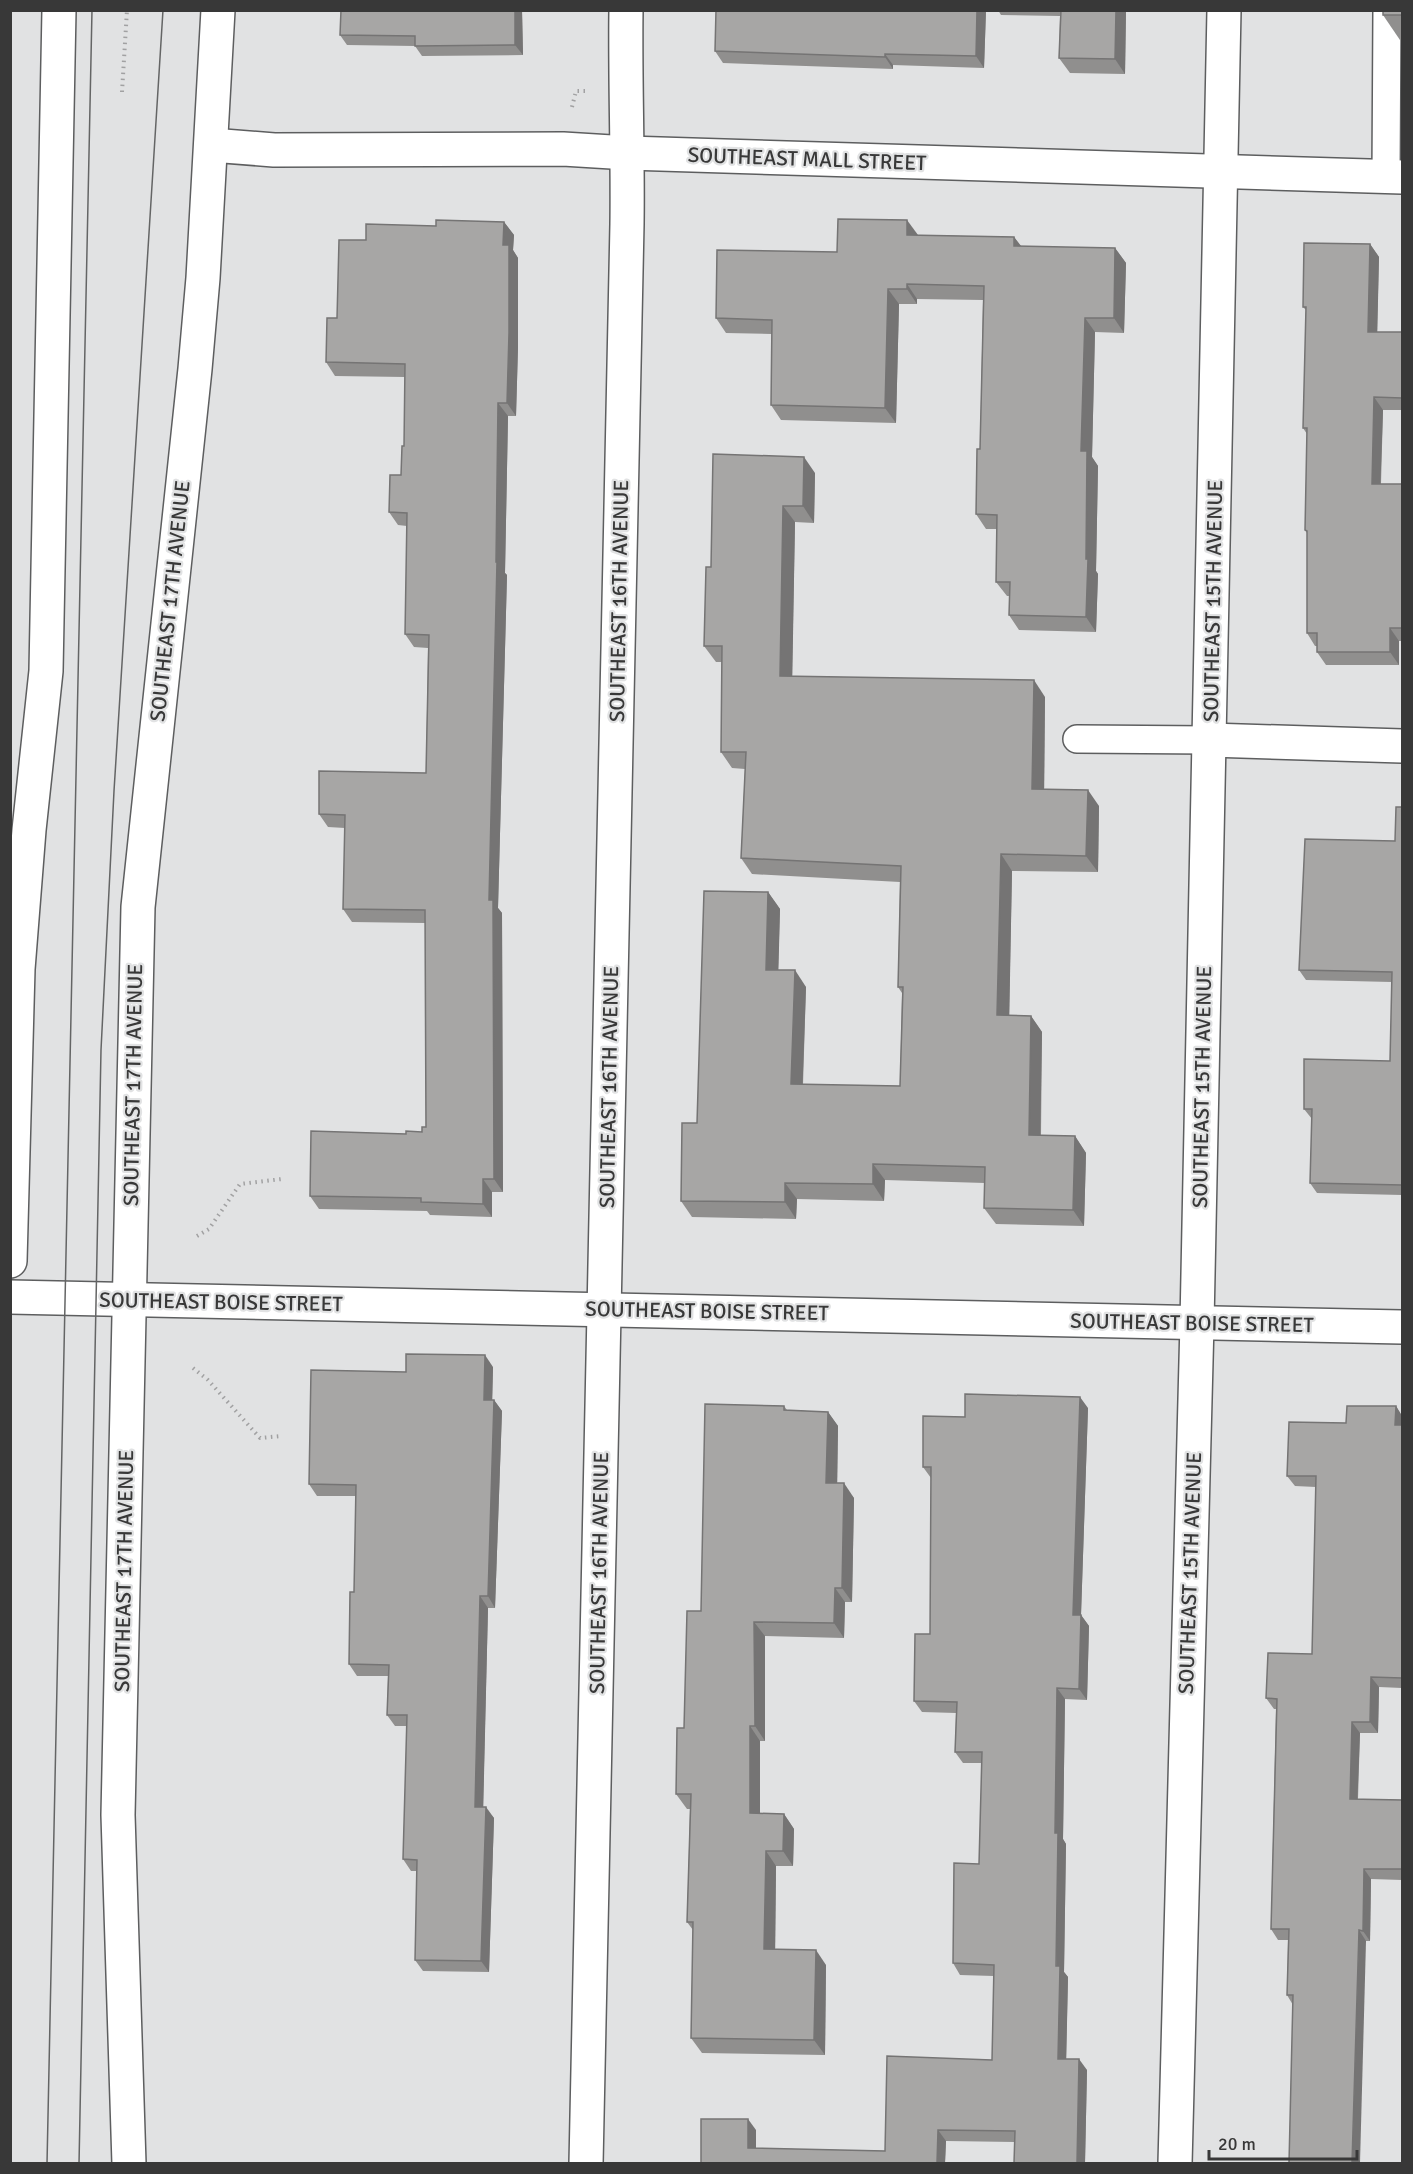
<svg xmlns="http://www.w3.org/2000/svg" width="1413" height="2174" font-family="Signika,sans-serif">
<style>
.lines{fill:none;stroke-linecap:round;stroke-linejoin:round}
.service-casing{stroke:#5d5e5f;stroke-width:30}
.minor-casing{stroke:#5d5e5f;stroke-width:36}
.tertiary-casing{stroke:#5d5e5f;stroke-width:36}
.path{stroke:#a1a1a2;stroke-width:4;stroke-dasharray:1.5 4.5;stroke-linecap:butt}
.service{stroke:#fff;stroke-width:27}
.minor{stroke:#fff;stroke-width:33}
.tertiary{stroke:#fff;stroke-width:33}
.tram{stroke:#646565;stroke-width:1.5}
.wall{fill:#908f8e}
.shaded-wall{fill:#757474}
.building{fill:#a7a6a5;stroke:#757474;stroke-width:1.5}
.labels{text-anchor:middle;stroke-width:4.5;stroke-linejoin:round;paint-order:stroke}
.street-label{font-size:21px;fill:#383838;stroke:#e1e2e3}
</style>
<rect width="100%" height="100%" fill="#e1e2e3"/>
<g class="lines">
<defs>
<g id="service">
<path d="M1386,177L1387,10"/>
<path d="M1077,739L1210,740"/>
</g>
<g id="minor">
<path d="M211,145L274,150L563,149L628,153L1402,177"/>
<path d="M1210,740L1402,746"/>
<path d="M10,1297L1402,1327"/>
<path d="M586,2164L627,224C628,153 625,82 626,10"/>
<path d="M1175,2164L1197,1323L1224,10"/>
</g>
<g id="tertiary">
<path d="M10,1261L18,969L29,830L46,671L59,10"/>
<path d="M129,2164L118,1815L138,907L195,369L203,278L218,10"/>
</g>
</defs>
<use href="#service" class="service-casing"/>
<use href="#minor" class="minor-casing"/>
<use href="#tertiary" class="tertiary-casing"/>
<g class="path">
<path d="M122,92L127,10"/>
<path d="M572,107L576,91H585"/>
<path d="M197,1236L209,1229L240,1184L282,1179"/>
<path d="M193,1368L208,1380L260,1438L281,1436"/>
</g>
<use href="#service" class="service"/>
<use href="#minor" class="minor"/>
<use href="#tertiary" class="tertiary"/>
<g class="tram">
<path d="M47,2164L92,10"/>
<path d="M79,2164L101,1050L114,791L163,10"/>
</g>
</g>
<g class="wall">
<path d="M522,10L523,55L422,56L415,46L347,45L340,35Z"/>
<path d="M716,10H986L984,68L893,65V69L723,63L715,51Z"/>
<path d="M998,10H1126L1125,74L1070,73L1059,58L1060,16L1001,15Z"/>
<path d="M1402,10V43L1383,15Z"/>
<path d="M504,222L514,235L513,250L518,258V347L516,416H508L505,573L507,575L498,908L502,913L503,1192H492V1217L430,1215L427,1211L319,1209L310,1196L406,1134L422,1132L426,1127L425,923L352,922L343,909L345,828L328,827L319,814L426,773L428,648L414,647L405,634L407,526L398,525L389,512L401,475L404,446L405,377L335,376L326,362L337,318L366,240L436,226Z"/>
<path d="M918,235L1014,237L1021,247L1115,248L1126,263L1124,333L1095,332L1092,457L1098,466L1096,571L1098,574L1096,632L1019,630L1009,615L1010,596H1007L996,582L997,529H986L976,514L980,449L983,300L917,299V304H899L896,423L781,420L771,405L772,334L726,333L716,318L837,252Z"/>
<path d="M1370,244L1379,257L1377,332H1402V410H1383L1381,484H1402V641H1399V665H1326L1317,652V646H1315L1307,633V533L1305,530L1307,434L1303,428L1306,310L1303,307Z"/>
<path d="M815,473L814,523L795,522L792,676L1045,697L1044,789L1099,806L1098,872L1012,871L1009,1015L1031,1016L1042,1032L1041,1135L1075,1136L1086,1153L1084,1226L996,1224L984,1208L985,1183L885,1180L884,1201L797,1199L796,1219L692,1217L681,1201L697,1123L768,892L780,909L778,970L806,987L803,1085L900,1086L902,993L898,987L900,882L752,874L741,858L745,769L732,768L721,752L722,662H716L704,646L711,567Z"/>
<path d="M1402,807V1195L1317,1193L1310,1183L1312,1119L1304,1109L1390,1061L1392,982L1306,980L1299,970L1395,841Z"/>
<path d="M493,1367L492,1400H494L502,1411L495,1608H488L483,1807L494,1818L489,1972L423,1971L415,1960L417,1871H411L403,1859L407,1726H395L387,1715L388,1676H357L349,1664L354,1592L356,1496H317L309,1484L406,1372Z"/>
<path d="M784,1406L787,1410L828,1412L838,1426L837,1483L854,1498L852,1602H845L844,1638L765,1636V1741H760V1814H784L794,1829L793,1866H776L775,1949L826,1965L825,2055L702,2053L691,2038L693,1930L687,1922L690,1809H687L676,1794L684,1728L701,1611Z"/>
<path d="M1396,1406L1402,1416V1688L1379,1687L1378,1733H1360L1358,1799L1402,1800V1880L1371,1879L1370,1941H1366L1293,2005L1287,1995L1288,1940H1278L1271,1929L1276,1709H1274L1266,1698L1312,1654L1316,1487L1295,1486L1287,1476L1346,1423Z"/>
<path d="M1088,1408L1081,1615L1089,1626L1087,1700L1065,1699L1063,1839L1066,1844L1064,1972L1068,1977L1066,2059L1087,2070L1085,2163H1014L1015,2142L946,2141L945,2163H701L756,2130V2148L885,2151L992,2060L994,1976L960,1975L953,1963L979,1864L982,1763H963L955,1752L956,1713L922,1712L914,1701L930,1634L931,1478L923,1467L965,1417Z"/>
</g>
<g class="shaded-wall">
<path d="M515,10H522L523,55L515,45Z"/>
<path d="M977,10H986L984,68L976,56Z"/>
<path d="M1116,10H1126L1125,74L1115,59Z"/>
<path d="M885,54L893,65V69L885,57Z"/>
<path d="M907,220L918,235H907Z"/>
<path d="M504,222L514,235L513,250L518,258V347L516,416L507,403L503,245Z"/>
<path d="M1014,237L1025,251L1014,246Z"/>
<path d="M1370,244L1379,257L1377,344L1368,332Z"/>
<path d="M1115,248L1126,263L1124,333L1114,318Z"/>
<path d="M907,284L917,299V304L907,289Z"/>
<path d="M888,289L899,304L896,423L885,408Z"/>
<path d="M1085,318L1095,332L1092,457L1098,466L1096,571L1098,574L1096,632L1086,617V559L1081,451Z"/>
<path d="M1374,397L1383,410L1380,496L1372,484Z"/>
<path d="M498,403L508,416L505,573L507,575L498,908L502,913L503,1192L494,1179L489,900Z"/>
<path d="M804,457L815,473L814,523L803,506Z"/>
<path d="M783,506L795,522L792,693L780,676Z"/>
<path d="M1390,628L1399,641V665L1390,652Z"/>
<path d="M1034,680L1045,697L1044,805L1032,789Z"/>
<path d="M1088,790L1099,806L1098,872L1086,856Z"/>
<path d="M1001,854L1012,871L1009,1032L997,1015Z"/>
<path d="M768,892L780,909L778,986L766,970Z"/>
<path d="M795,970L806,987L802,1101L791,1084Z"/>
<path d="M1031,1016L1042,1032L1040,1152L1029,1135Z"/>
<path d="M1075,1136L1086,1153L1084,1226L1073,1210Z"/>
<path d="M873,1164L885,1180L884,1201L873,1184Z"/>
<path d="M483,1179L492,1192V1217L483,1204Z"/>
<path d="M785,1183L797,1199L796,1219L785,1202Z"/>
<path d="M485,1355L493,1367L492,1411L484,1400Z"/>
<path d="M1080,1397L1088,1408L1081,1615L1089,1626L1087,1700L1079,1689L1073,1615Z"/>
<path d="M494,1400L502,1411L495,1608L488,1596Z"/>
<path d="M1396,1406L1402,1416V1435L1395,1425Z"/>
<path d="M828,1412L838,1426L837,1497L826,1483Z"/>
<path d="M844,1483L854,1498L852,1602L842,1588Z"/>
<path d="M835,1588L845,1602L844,1638L834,1623Z"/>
<path d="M480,1596L488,1608L483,1818L475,1807Z"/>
<path d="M754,1622L765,1636V1741L755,1726Z"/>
<path d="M1371,1677L1379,1687L1378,1733L1370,1722Z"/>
<path d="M1057,1688L1065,1699L1063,1839L1066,1844L1064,1972L1068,1977L1066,2070L1058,2059L1055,1833Z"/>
<path d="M1352,1722L1360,1733L1357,1810L1350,1799Z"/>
<path d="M750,1726L760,1741V1828L750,1813Z"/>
<path d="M486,1807L494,1818L489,1972L481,1961Z"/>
<path d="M784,1814L794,1829L793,1866L783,1851Z"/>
<path d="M766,1851L776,1866L775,1964L764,1949Z"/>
<path d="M1364,1869L1371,1879L1370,1941L1363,1931Z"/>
<path d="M1359,1930L1366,1941L1360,2163H1352Z"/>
<path d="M816,1950L826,1965L825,2055L814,2040Z"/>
<path d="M1079,2059L1087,2070L1085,2163H1077Z"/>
<path d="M748,2119L756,2130V2159L748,2148Z"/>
<path d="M938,2130L946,2141L945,2163H937Z"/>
</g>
<g class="building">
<path d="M341,10H515V45L415,46V36L340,35Z"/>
<path d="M716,10H977L976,56L885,54V57L715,51Z"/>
<path d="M1061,10H1116L1115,59L1059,58Z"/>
<rect x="1383" y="10" width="19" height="5"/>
<path d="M838,219L907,220V235L1014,237V246L1115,248L1114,318H1085L1081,451H1087L1086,559H1088L1086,617L1009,615L1010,582H996L997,515L976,514L977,449H980L984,286L907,284V289H888L885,408L771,405L772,320L716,318L717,250L837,252Z"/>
<path d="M436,220L504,222L503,245H509V333L507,403H498L496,562H497L489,900H493L494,1179H483V1204L421,1202V1198L310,1196L311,1131L406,1134V1131L422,1132V1127H426L425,910L343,909L345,815L319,814V771L426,773L429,635L405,634L407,513L389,512L390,475H401L402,446H404L405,364L326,362L327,318H337L339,240H366V224L436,226Z"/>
<path d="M1304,243L1370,244L1368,332H1402V398L1374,397L1372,484H1402V628H1390V652H1317V633H1307V531L1305,530L1307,428H1303L1306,307H1303Z"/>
<path d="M713,454L804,457L803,506H783L780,676L1034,680L1032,789L1088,790L1086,856L1001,854L997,1015L1031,1016L1029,1135L1075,1136L1073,1210L984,1208L985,1167L873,1164V1184L785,1183V1202L681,1201L682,1123H697L704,891L768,892L766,970H795L791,1084L900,1086L903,987H898L901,866L741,858L746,752H721L722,646H704L706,567H711Z"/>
<path d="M1396,807H1402V1185L1310,1183L1312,1109H1304V1059L1390,1061L1392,972L1299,970L1305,839L1395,841Z"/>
<path d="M406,1354L485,1355L484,1400H494L488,1596H480L475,1807H486L481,1961L415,1960L417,1860L403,1859L407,1715H387L389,1665L349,1664L350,1592H354L356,1485L309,1484L311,1370L406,1372Z"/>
<path d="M965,1394L1080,1397L1073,1615H1081L1079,1689L1057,1688L1055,1833H1058L1056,1966H1060L1058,2059H1079L1077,2163H1014L1015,2131L938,2130L937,2163H701V2119H748V2148L885,2151L887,2056L992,2060L994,1965L953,1963L954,1863L979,1864L982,1752H955L957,1702L914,1701L915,1634H930L931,1467H923V1416L965,1417Z"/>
<path d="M705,1404L784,1406V1410L828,1412L826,1483H844L842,1588H835L834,1623L754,1622L755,1726H750V1813L784,1814L783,1851H766L764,1949L816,1950L814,2040L691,2038L693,1922H687L691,1794H676L677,1728H684L687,1611H701Z"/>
<path d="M1347,1406H1396L1395,1425H1402V1678L1371,1677L1370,1722H1352L1350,1799L1402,1800V1869H1364L1363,1931L1359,1930L1352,2163H1289L1293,1995H1287L1289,1929H1271L1277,1699L1266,1698L1268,1653L1312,1654L1316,1476H1287L1289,1422L1346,1423Z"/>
</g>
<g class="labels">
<g class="street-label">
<text transform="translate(807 159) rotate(2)" y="7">SOUTHEAST MALL STREET</text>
<text transform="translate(170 601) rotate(-84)" y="7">SOUTHEAST 17TH AVENUE</text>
<text transform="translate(619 601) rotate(-89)" y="7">SOUTHEAST 16TH AVENUE</text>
<text transform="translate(1213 601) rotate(-89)" y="7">SOUTHEAST 15TH AVENUE</text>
<text transform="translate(133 1085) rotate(-89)" y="7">SOUTHEAST 17TH AVENUE</text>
<text transform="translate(609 1087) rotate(-89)" y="7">SOUTHEAST 16TH AVENUE</text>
<text transform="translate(1202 1087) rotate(-89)" y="7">SOUTHEAST 15TH AVENUE</text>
<text transform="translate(221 1302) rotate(1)" y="7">SOUTHEAST BOISE STREET</text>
<text transform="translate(707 1311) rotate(1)" y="7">SOUTHEAST BOISE STREET</text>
<text transform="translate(1192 1323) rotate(1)" y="7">SOUTHEAST BOISE STREET</text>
<text transform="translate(124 1571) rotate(-89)" y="7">SOUTHEAST 17TH AVENUE</text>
<text transform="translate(599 1573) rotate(-89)" y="7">SOUTHEAST 16TH AVENUE</text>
<text transform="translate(1190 1573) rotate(-88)" y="7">SOUTHEAST 15TH AVENUE</text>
</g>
</g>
<rect width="1413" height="2174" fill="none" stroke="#383838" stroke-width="24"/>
<path d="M1209 2150v9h148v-9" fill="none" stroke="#383838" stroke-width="3"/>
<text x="1218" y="2150" font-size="18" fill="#383838" stroke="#e1e2e3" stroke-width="4.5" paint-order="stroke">20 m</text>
</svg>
